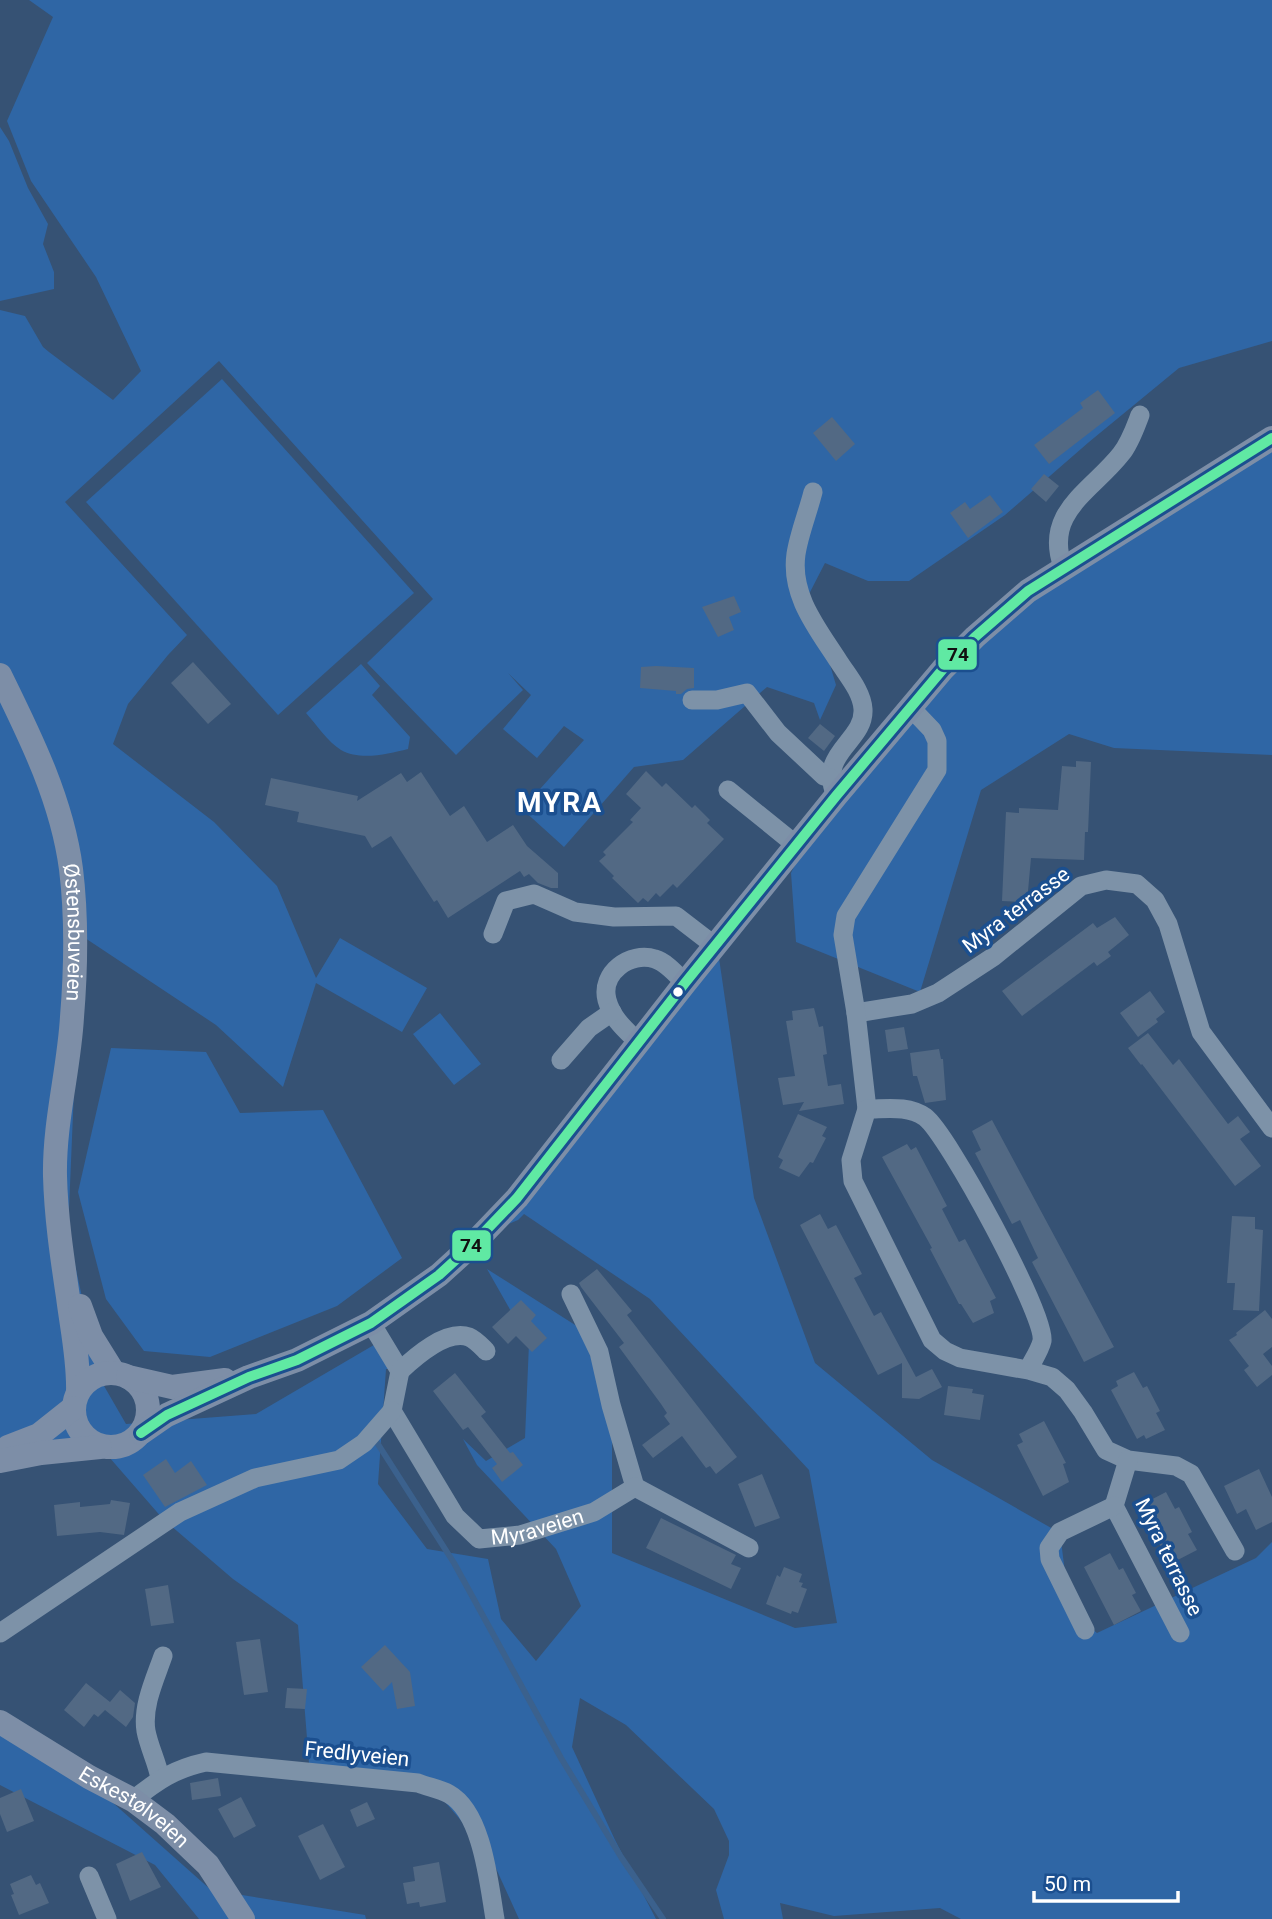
<svg xmlns="http://www.w3.org/2000/svg" width="1272" height="1919" font-family="Roboto,sans-serif">
<style>
.green{fill:#2f66a5}
.lines{fill:none;stroke-linecap:round;stroke-linejoin:round}
.stream{stroke:#3b618d;stroke-width:6}
.building{fill:#526984}
.minor{stroke:#7d92a8;stroke-width:19}
.major{stroke:#7d8ea7;stroke-width:24}
.bus-1-casing{stroke:#1b4f8f;stroke-width:16}
.bus-1{stroke:#60e9a3;stroke-width:10}
.bus-dot{fill:#fff;stroke:#1b4f8f;stroke-width:2.5}
.labels{text-anchor:middle;stroke-width:7;stroke-linejoin:round;paint-order:stroke}
.street-label{font-size:21px;fill:#fff;stroke:#1b4f8f}
.district-label{font-size:28px;font-weight:bold;letter-spacing:2px;fill:#fff;stroke:#1b4f8f}
.line-badge{stroke:#1b4f8f;stroke-width:2.5}
.pale-badge-label{font-size:19px;text-anchor:middle;font-weight:bold;fill:#111}
</style>
<rect width="100%" height="100%" fill="#365274"/>
<g class="green">
<path d="M29,0H1272V341L1179,368L1089,442L1005,515L909,581H868L825,563L809,594L836,685L820,720L814,703L767,687L683,760L634,767L564,847L522,809L584,740L564,726L537,758L503,729L531,695L508,673L523,690L456,755L367,663L433,599L219,361L65,502L187,635L168,655L128,704L113,744L214,822L277,886L316,978L340,938L427,988L402,1032L316,983L283,1087L216,1025L85,938L77,1019L68,1233L100,1379L126,1424L256,1414L379,1342L395,1369H386L378,1484L427,1549L488,1559L501,1619L536,1661L581,1606L556,1549L477,1465L463,1439L486,1461L525,1438L529,1343L487,1269L583,1330L612,1430V1553L795,1628L837,1623L809,1470L650,1299L524,1214L518,1220L504,1226L719,958L754,1198L815,1363L932,1460L1060,1533L1070,1612L1097,1633L1256,1558L1272,1542V1919H961L940,1908L834,1916L780,1903L783,1919H724L716,1890L729,1855V1841L714,1809L626,1725L580,1698L572,1747L615,1840L656,1919H519L489,1853L439,1795L310,1776L298,1625L233,1579L163,1519L89,1434L0,1455V310L25,316L43,347L49,352L113,400L141,371L96,277L31,181L7,121L53,17Z"/>
<path d="M0,127L9,141L28,188L48,224L43,244L54,272V289L0,301Z"/>
<path d="M222,379L414,593L278,715L86,502Z"/>
<path d="M1272,443V755L1114,748L1069,734L981,790L920,992L796,942L791,873L838,777L1013,610Z"/>
<path d="M361,664L380,686L372,695L410,737L408,749C388,754 360,761 341,750C328,742 316,724 306,713Z"/>
<path d="M440,1013L481,1064L454,1085L413,1034Z"/>
<path d="M111,1048L206,1052L240,1113L323,1110L402,1258L337,1306L210,1357L144,1351L106,1299L78,1192Z"/>
<path d="M0,1735L112,1802L211,1890L365,1915L366,1919H199L155,1865L0,1785Z"/>
</g>
<g class="lines">
<path class="stream" d="M376,1441L454,1563L561,1758L621,1857L663,1919"/>
</g>
<g class="building">
<path d="M1098,390L1115,413L1049,464L1034,445L1083,408L1080,403Z"/>
<path d="M832,417L855,444L836,461L813,433Z"/>
<path d="M1044,474L1059,486L1046,502L1031,489Z"/>
<path d="M990,495L1003,512L968,538L950,513L965,502L970,509Z"/>
<path d="M734,596L741,612L729,617L734,630L718,637L702,607Z"/>
<path d="M193,662L231,704L208,724L171,683Z"/>
<path d="M656,666L694,668V688L687,689L681,694H676V691L640,688L641,667Z"/>
<path d="M820,724L835,736L824,751L808,738Z"/>
<path d="M1076,761L1091,762L1088,832H1085L1084,860L1031,858L1027,902L1002,901L1006,812L1019,813V808L1058,810L1062,766L1076,767Z"/>
<path d="M646,771L662,787L666,783L692,808L695,805L710,820L707,823L724,839L677,888L673,884L660,897L656,893L648,902L643,898L638,903L612,878L614,876L599,861L606,855L603,852L633,822L630,820L641,808L626,794Z"/>
<path d="M421,772L450,816L464,806L487,842L513,825L527,846L558,873V888H551L538,883L529,874L524,877L520,871L448,918L437,900L434,902L391,836L372,848L365,836L297,822L299,812L265,805L271,778L358,796L357,801L401,773L407,782Z"/>
<path d="M1115,917L1129,935L1108,952L1111,956L1097,966L1094,962L1022,1016L1002,991L1093,923L1097,928Z"/>
<path d="M1150,991L1165,1012L1156,1019L1158,1022L1138,1037L1120,1013Z"/>
<path d="M814,1008L819,1027L823,1026L827,1054L823,1055L828,1086L841,1084L844,1104L799,1111L804,1102L783,1105L778,1078L795,1076L786,1021L793,1020L792,1011Z"/>
<path d="M904,1027L908,1049L888,1052L885,1030Z"/>
<path d="M1148,1033L1173,1065L1179,1059L1228,1124L1238,1116L1250,1132L1240,1139L1261,1166L1235,1186L1142,1064L1141,1065L1128,1048Z"/>
<path d="M939,1049L941,1059H943L946,1100L925,1103L917,1076H913L910,1053Z"/>
<path d="M798,1114L827,1127L822,1136L826,1138L813,1163L810,1162L799,1177L779,1168L783,1160L778,1157Z"/>
<path d="M992,1120L1114,1347L1084,1362L1032,1262L1038,1258L1020,1220L1012,1224L975,1153L981,1150L972,1131Z"/>
<path d="M907,1144L911,1150L916,1147L947,1206L942,1209L959,1242L965,1239L996,1298L990,1301L994,1313L973,1323L961,1304H959L930,1249L932,1248L882,1157Z"/>
<path d="M820,1214L828,1229L836,1225L862,1274L854,1278L874,1316L881,1312L916,1377L932,1369L942,1387L919,1399L902,1398V1363L878,1375L800,1225Z"/>
<path d="M1232,1216L1255,1217V1229L1263,1230L1259,1311L1233,1310L1235,1283H1227Z"/>
<path d="M597,1269L632,1311L627,1315L737,1457L716,1474L710,1466L706,1468L682,1436L653,1458L642,1445L670,1424L664,1416L667,1413L661,1404L619,1347L624,1343L581,1287L579,1283Z"/>
<path d="M521,1300L536,1315L531,1321L547,1338L532,1352L516,1336L508,1344L492,1327Z"/>
<path d="M1265,1310L1272,1319V1347L1263,1354L1272,1366V1375L1257,1387L1244,1370L1249,1366L1229,1340L1237,1335L1236,1333Z"/>
<path d="M1134,1372L1143,1388L1147,1386L1160,1411L1156,1413L1165,1430L1146,1439L1144,1435L1137,1439L1111,1390L1118,1386L1116,1381Z"/>
<path d="M455,1373L486,1412L481,1416L510,1453L513,1452L523,1465L502,1482L492,1468L497,1464L468,1427L463,1430L433,1391Z"/>
<path d="M948,1386L973,1389L972,1393L984,1395L980,1420L944,1415Z"/>
<path d="M1044,1421L1066,1463L1063,1464L1069,1482L1043,1496L1017,1445L1023,1442L1019,1434Z"/>
<path d="M166,1459L175,1473L191,1461L207,1485L165,1507L143,1475Z"/>
<path d="M1259,1469L1272,1497V1522L1256,1530L1246,1509L1237,1514L1224,1486Z"/>
<path d="M762,1474L780,1518L755,1527L738,1484Z"/>
<path d="M1166,1492L1175,1509L1179,1507L1192,1532L1188,1534L1197,1550L1170,1564L1139,1506Z"/>
<path d="M111,1500L130,1503L124,1535L100,1532L57,1536L54,1505L80,1502V1507L110,1504Z"/>
<path d="M661,1518L736,1555L731,1564L741,1568L731,1589L646,1548Z"/>
<path d="M1110,1553L1119,1570L1123,1568L1136,1593L1132,1595L1141,1611L1114,1625L1084,1567Z"/>
<path d="M784,1567L802,1574L799,1582L803,1583L801,1587L807,1589L798,1613L792,1611L791,1614L766,1604L777,1575L780,1577Z"/>
<path d="M168,1585L174,1623L151,1626L145,1589Z"/>
<path d="M260,1639L268,1692L244,1695L236,1642Z"/>
<path d="M385,1645L410,1672L415,1706L397,1709L392,1682L383,1691L361,1667Z"/>
<path d="M86,1683L110,1702L120,1690L135,1703L133,1717L126,1727L105,1710L98,1717L94,1714L84,1727L64,1710Z"/>
<path d="M287,1688L307,1689L305,1709L285,1708Z"/>
<path d="M218,1778L221,1796L192,1800L190,1783Z"/>
<path d="M21,1789L34,1821L7,1832L0,1814V1798Z"/>
<path d="M241,1797L256,1826L234,1838L218,1809Z"/>
<path d="M367,1802L375,1819L357,1827L350,1810Z"/>
<path d="M323,1824L345,1867L320,1880L298,1836Z"/>
<path d="M142,1852L161,1887L130,1901L116,1864Z"/>
<path d="M439,1862L446,1902L420,1907L419,1902L407,1904L403,1883L415,1881L413,1867Z"/>
<path d="M31,1875L36,1885L40,1883L49,1903L19,1915L11,1895L14,1894L10,1884Z"/>
</g>
<g class="lines">
<g class="minor">
<path d="M813,492C808,512 799,534 796,554C790,596 818,629 839,662C848,676 862,692 863,709C865,742 817,752 836,796"/>
<path d="M1063,567C1043,512 1092,491 1121,454C1130,443 1135,428 1140,415"/>
<path d="M692,700H717L747,693L778,733L824,776L830,778"/>
<path d="M728,790L796,845"/>
<path d="M493,934L506,901L534,894L575,912L614,917L676,916L715,946"/>
<path d="M856,1013L912,1004L938,993L993,957L1081,886L1106,880L1137,884L1155,900L1168,924L1201,1032L1272,1128"/>
<path d="M639,1043C626,1030 612,1019 607,1000C600,973 630,951 655,959C666,962 677,975 685,983"/>
<path d="M561,1060L589,1028L612,1012"/>
<path d="M867,1109L856,1013L843,935L846,916L937,770V741L932,730L911,708"/>
<path id="s1" d="M371,1323L400,1371L392,1411L455,1516L479,1539L520,1535L594,1512L635,1487L611,1405L599,1352L571,1294"/>
<path d="M1028,1370C1032,1362 1040,1350 1042,1341C1046,1316 948,1134 925,1117C908,1105 886,1109 867,1109L851,1160L853,1181L932,1340L945,1351L960,1358L1028,1370L1052,1377L1067,1390L1083,1412L1106,1450L1128,1460L1176,1466L1191,1474L1235,1551"/>
<path d="M400,1371C415,1357 446,1329 469,1337C476,1340 481,1346 486,1351"/>
<path d="M1128,1460L1114,1506L1180,1633"/>
<path d="M635,1487L749,1548"/>
<path d="M1085,1630L1050,1559L1049,1548L1060,1532L1114,1506"/>
<path d="M0,1633L180,1512L255,1478L339,1460L364,1443L392,1411"/>
<path d="M160,1778C157,1762 149,1747 146,1731C142,1706 155,1679 163,1656"/>
<path d="M133,1800C158,1780 174,1769 206,1762L418,1783C428,1787 440,1789 449,1794C483,1813 489,1885 495,1919"/>
<path d="M89,1876L107,1919"/>
</g>
<g class="major">
<path id="s2" d="M0,675C30,736 62,800 71,869C77,918 76,968 72,1017C69,1070 54,1122 55,1176C56,1216 62,1257 68,1297C72,1329 79,1360 78,1392"/>
<path d="M80,1306L91,1336L114,1373"/>
<circle cx="111" cy="1410" r="37"/>
<path d="M128,1377L172,1387L225,1380"/>
<path d="M141,1433L167,1415L249,1377L297,1360L371,1323L439,1275L473,1244L517,1198L685,983L836,796L943,669L975,637L1028,591L1272,438"/>
<path d="M8,1447L39,1435L73,1408"/>
<path d="M0,1461L41,1453L100,1447"/>
<path id="s3" d="M0,1722L89,1777L133,1800L165,1824L208,1865L243,1919"/>
</g>
<defs>
<path id="bus-1" d="M141,1433L167,1415L249,1377L297,1360L371,1323L439,1275L473,1244L517,1198L685,983L836,796L943,669L975,637L1028,591L1272,438"/>
</defs>
<use href="#bus-1" class="bus-1-casing"/>
<use href="#bus-1" class="bus-1"/>
</g>
<circle class="bus-dot" cx="678" cy="992" r="6"/>
<g class="labels">
<g class="street-label">
<text transform="translate(1016 910) rotate(-37)" y="7">Myra terrasse</text>
<text dy="7" stroke="none"><textPath href="#s2" startOffset="271">Østensbuveien</textPath></text>
<text dy="7" stroke="none"><textPath href="#s1" startOffset="312">Myraveien</textPath></text>
<text transform="translate(1169 1557) rotate(64)" y="7">Myra terrasse</text>
<text transform="translate(357 1754) rotate(6)" y="7">Fredlyveien</text>
<text dy="7" stroke="none"><textPath href="#s3" startOffset="159">Eskestølveien</textPath></text>
</g>
<g class="district-label">
<text x="560" y="812">MYRA</text>
</g>
</g>
<g class="line-badge">
<rect x="937" y="638" width="41" height="33" rx="7" fill="#60e9a3"/>
<rect x="451" y="1229" width="41" height="33" rx="7" fill="#60e9a3"/>
</g>
<g class="pale-badge-label">
<text x="958" y="661">74</text>
<text x="471" y="1252">74</text>
</g>
<path d="M1034 1891v10h144v-10" fill="none" stroke="#ffffff" stroke-width="3.5"/>
<text x="1044" y="1891" font-size="21" fill="#ffffff" stroke="#1b4f8f" stroke-width="5" paint-order="stroke">50 m</text>
</svg>
